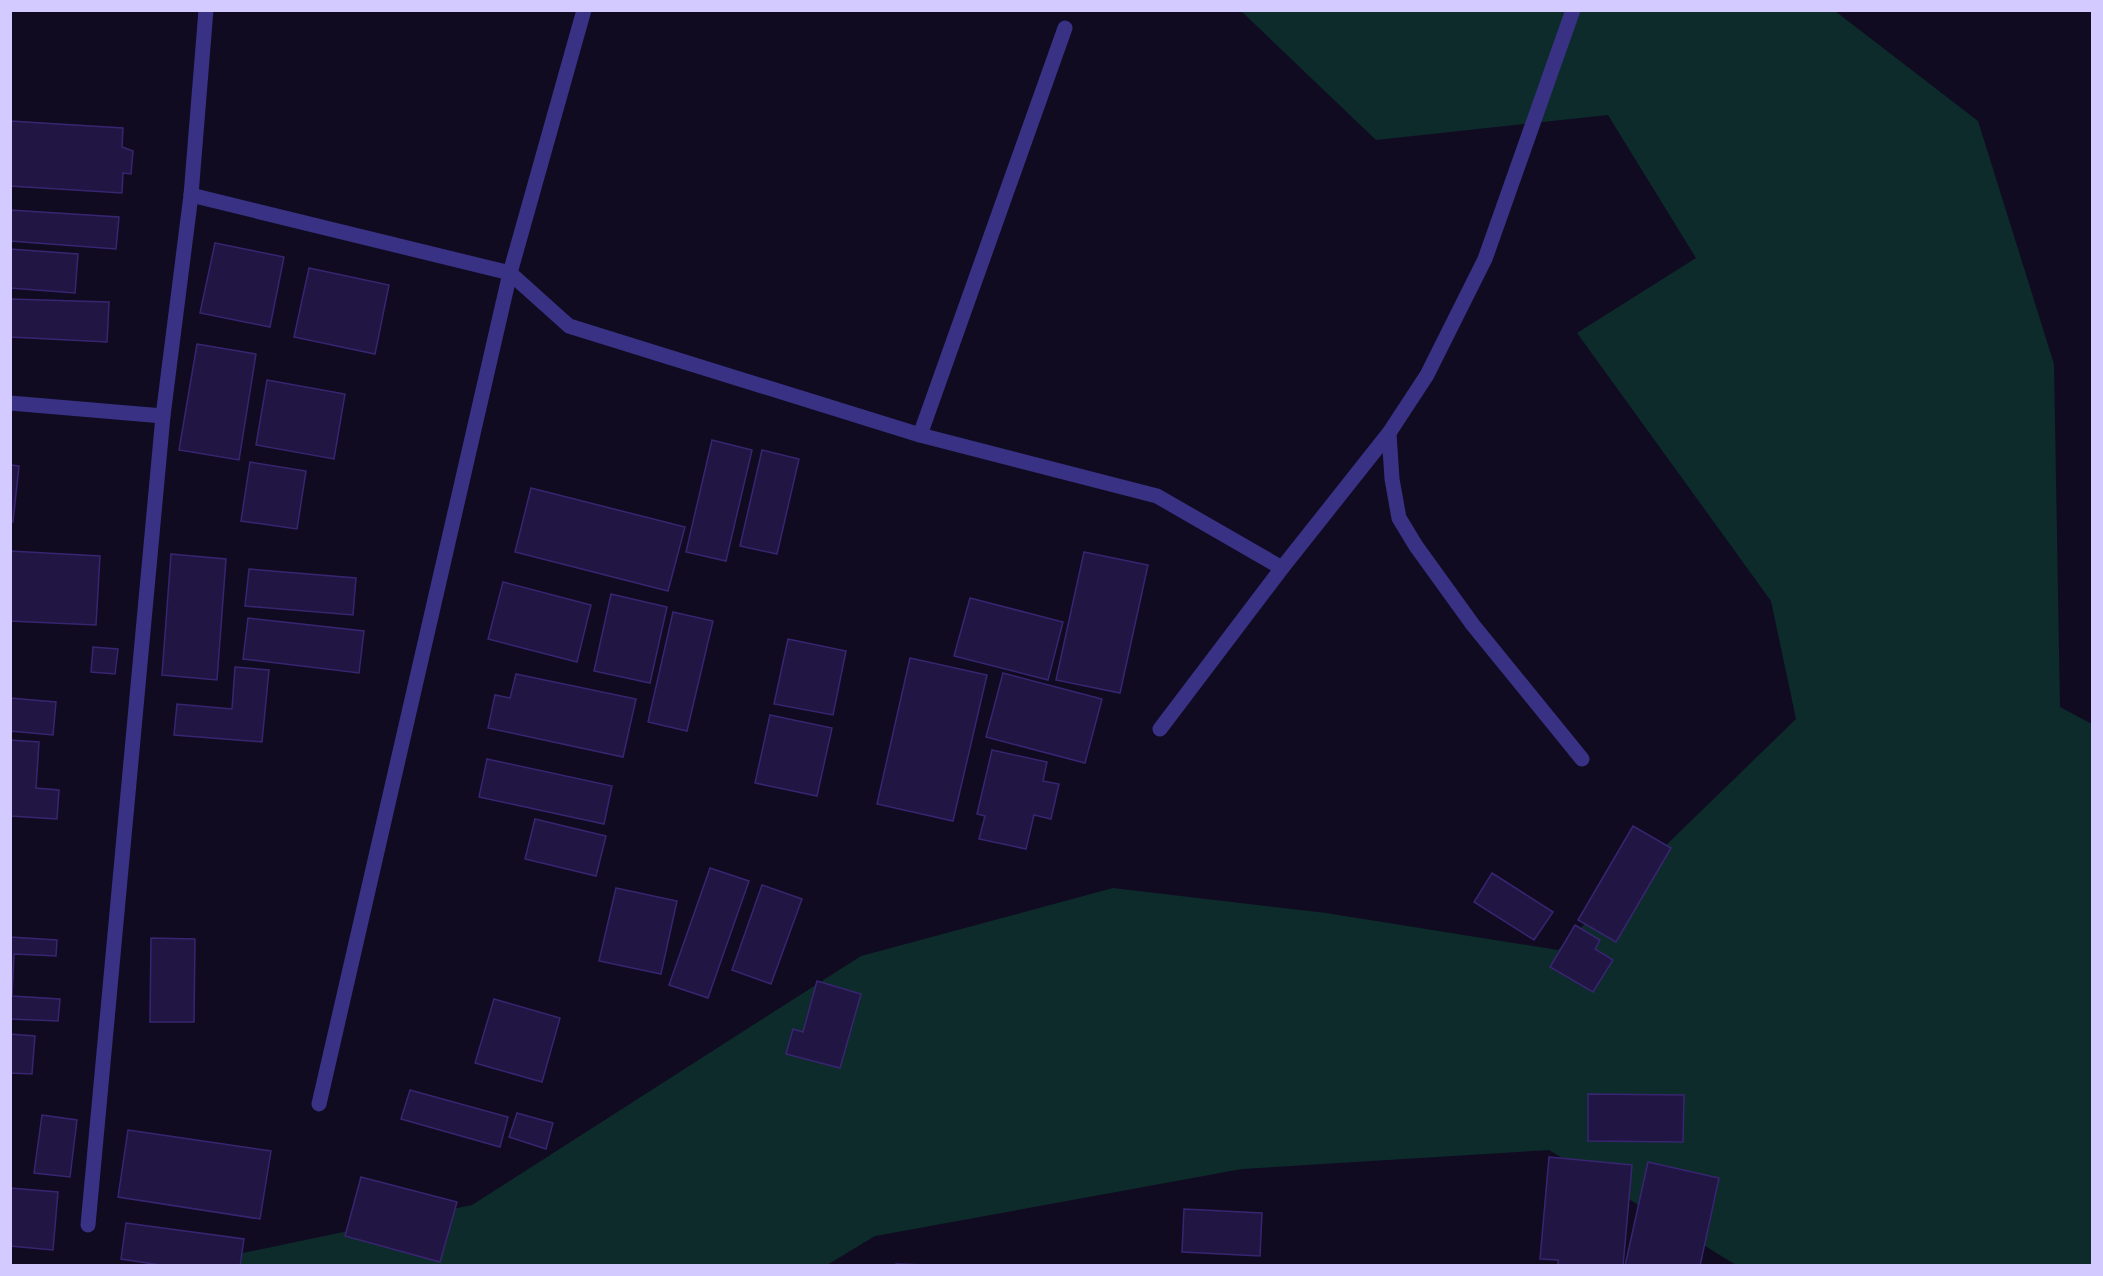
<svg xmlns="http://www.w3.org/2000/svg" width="2103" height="1276" font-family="'IBM Plex Sans',sans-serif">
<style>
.green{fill:#0d2b2b}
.building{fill:#211543;stroke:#382571;stroke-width:1.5}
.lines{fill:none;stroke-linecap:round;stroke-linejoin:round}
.minor{stroke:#383184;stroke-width:15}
</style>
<rect width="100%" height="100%" fill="#100b21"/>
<path class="green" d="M1241,11H1835L1978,121L2054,364L2060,707L2092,724V1265H1736L1549,1150L1242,1169L875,1236L827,1265L181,1266L472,1205L861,956L1113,888L1326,913L1558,950L1796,719L1771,601L1577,333L1696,258L1608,115L1376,140Z"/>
<g class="building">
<path d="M10,121L123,128L122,147L133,151L131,174L123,173L122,193L10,186Z"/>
<path d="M10,210L119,217L116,249L10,241Z"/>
<path d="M215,243L284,257L270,327L200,313Z"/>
<path d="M10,249L78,254L75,293L10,288Z"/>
<path d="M309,268L389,285L375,354L294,337Z"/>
<path d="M10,299L109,302L107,342L10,337Z"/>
<path d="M197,344L256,354L239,460L179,450Z"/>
<path d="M267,380L345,394L334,459L256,445Z"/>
<path d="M712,440L752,450L726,561L686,552Z"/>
<path d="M762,450L799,459L777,554L740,546Z"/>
<path d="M250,462L306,471L297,529L241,521Z"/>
<path d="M10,465L19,466L13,522H10Z"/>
<path d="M531,488L685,527L668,591L515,552Z"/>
<path d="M10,551L100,556L96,625L10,621Z"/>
<path d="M1084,552L1148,565L1120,693L1056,680Z"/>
<path d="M171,554L226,559L217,680L162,675Z"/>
<path d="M249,569L356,578L353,615L245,606Z"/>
<path d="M503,582L591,605L577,662L488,639Z"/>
<path d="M611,594L667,607L650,683L594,671Z"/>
<path d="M970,598L1063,622L1048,680L954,656Z"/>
<path d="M673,612L713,621L687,731L648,722Z"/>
<path d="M248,618L364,631L359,673L243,659Z"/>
<path d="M788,639L846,651L833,715L774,704Z"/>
<path d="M93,647L118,649L115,674L91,672Z"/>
<path d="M910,658L987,675L953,821L877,804Z"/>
<path d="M235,667L269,670L262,742L174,735L177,704L232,709Z"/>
<path d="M1003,673L1102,699L1085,763L986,737Z"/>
<path d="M516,674L636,699L623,757L488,728L495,695L510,698Z"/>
<path d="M10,698L56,702L53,735L10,731Z"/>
<path d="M770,715L832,728L817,796L755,783Z"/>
<path d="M10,740L39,742L36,788L59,790L57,819L10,816Z"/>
<path d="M992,750L1047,762L1043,781L1059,784L1051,819L1034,815L1026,849L979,839L985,816L977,814Z"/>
<path d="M487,759L612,786L604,824L479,797Z"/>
<path d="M535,819L606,836L596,876L525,859Z"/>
<path d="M1633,826L1671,848L1616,942L1578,920Z"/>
<path d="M710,868L749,881L708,998L669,985Z"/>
<path d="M1492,873L1553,912L1534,940L1474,902Z"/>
<path d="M762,885L802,899L771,984L732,970Z"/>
<path d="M616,888L677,901L661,974L599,961Z"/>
<path d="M1575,925L1600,940L1595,949L1613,960L1593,992L1550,967Z"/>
<path d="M10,937L57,940L56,956L14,954L12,996L60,999L58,1021L10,1019Z"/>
<path d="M151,938L195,939L194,1022H150Z"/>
<path d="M817,981L861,994L840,1068L786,1054L793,1029L803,1032Z"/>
<path d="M494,999L560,1018L542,1082L475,1063Z"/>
<path d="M10,1034L35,1036L32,1074L10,1073Z"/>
<path d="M410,1090L508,1117L500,1147L401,1119Z"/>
<path d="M1588,1094L1684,1095L1683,1142L1588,1141Z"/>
<path d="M517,1113L553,1123L546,1149L509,1137Z"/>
<path d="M42,1115L77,1120L70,1177L34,1173Z"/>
<path d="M128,1130L271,1151L260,1219L118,1197Z"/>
<path d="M1549,1157L1632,1165L1623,1266H1558V1260L1540,1259Z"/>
<path d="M1648,1162L1719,1178L1700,1266H1625Z"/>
<path d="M361,1177L457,1202L440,1262L345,1236Z"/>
<path d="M10,1188L58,1192L53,1250L10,1246Z"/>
<path d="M1184,1209L1262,1213L1260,1256L1182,1252Z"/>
<path d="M126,1223L244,1239L240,1266H167L121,1259Z"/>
<path d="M896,1264L966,1266H896Z"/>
</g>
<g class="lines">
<g class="minor">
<path d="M191,195L510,273L569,326L920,435L1157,496L1282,568"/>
<path d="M10,403L163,416"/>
<path d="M1389,433L1392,479L1399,518L1416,546L1473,625L1582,759"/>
<path d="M920,435L1065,28"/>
<path d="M1160,729L1282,568L1389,433L1427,375L1485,259L1573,10"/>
<path d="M319,1104L510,273L584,10"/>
<path d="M88,1225L163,416L191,195L206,10"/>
</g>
</g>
<rect width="2103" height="1276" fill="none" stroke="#d3cbff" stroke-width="24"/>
</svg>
